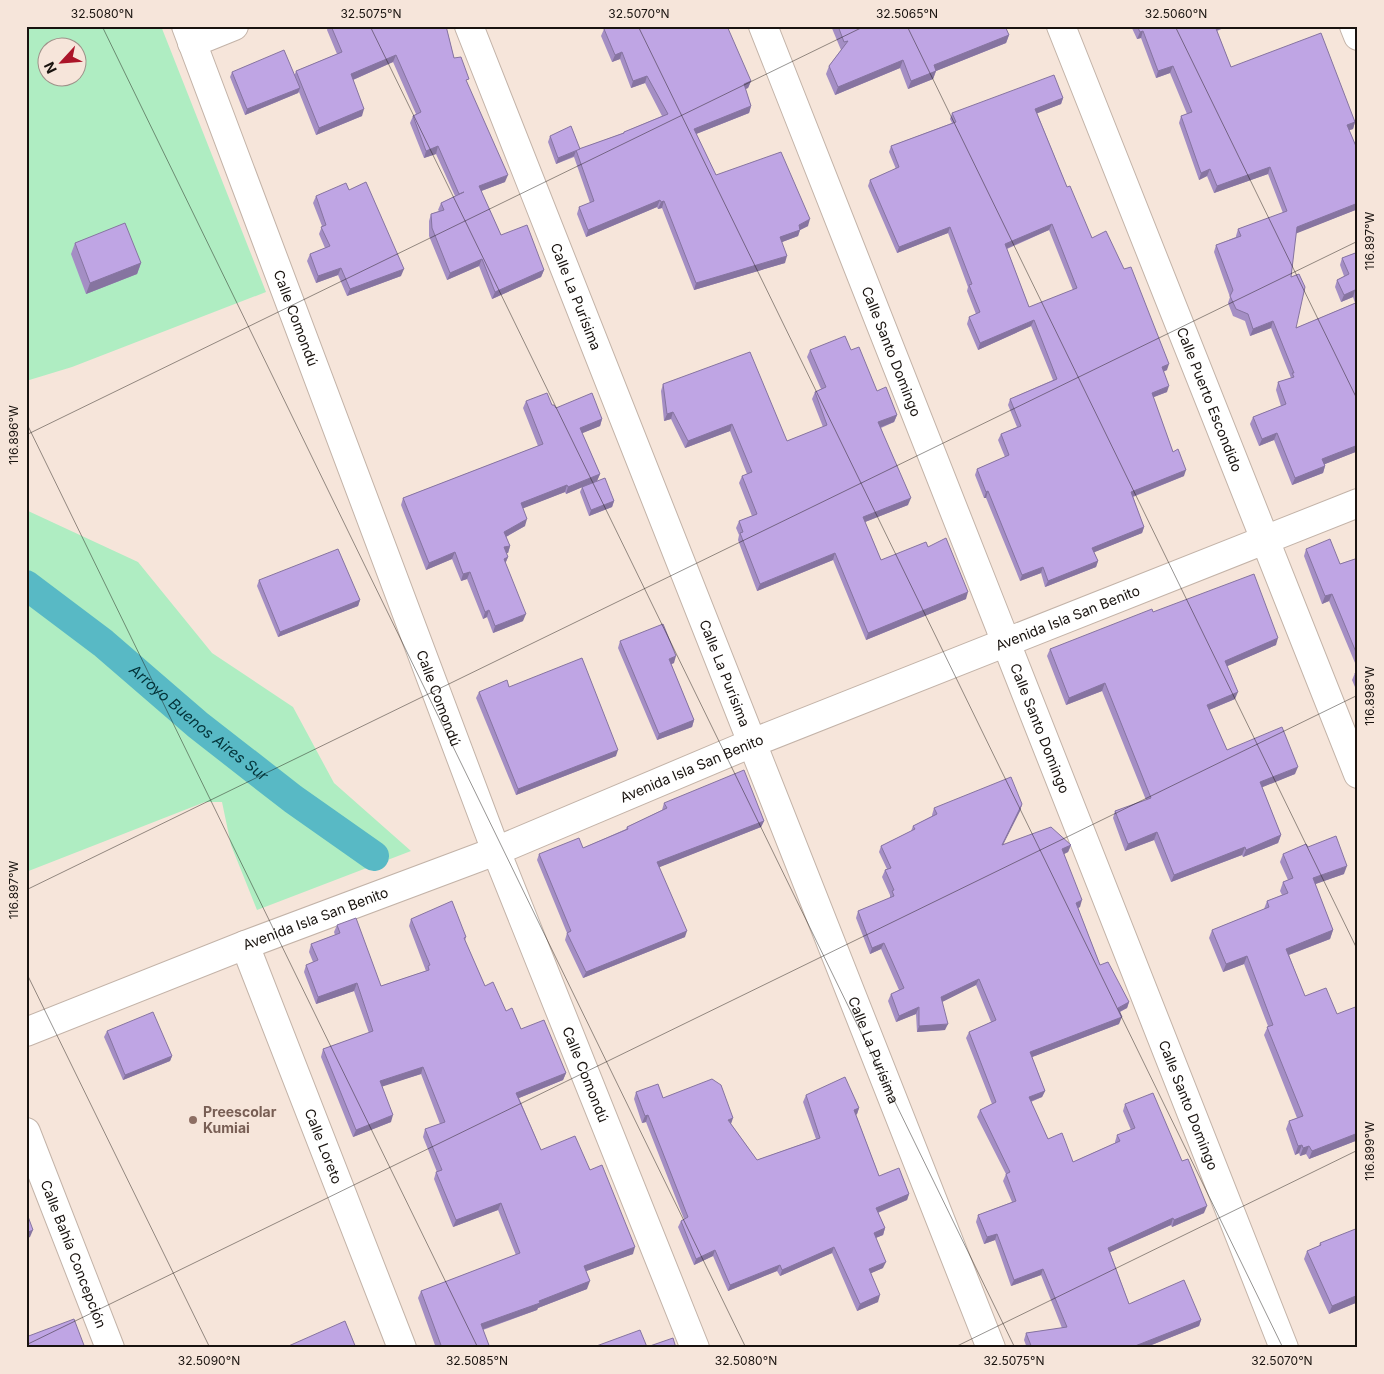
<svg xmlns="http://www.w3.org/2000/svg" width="1384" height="1374" font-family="Inter,sans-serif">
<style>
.green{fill:#afedc2;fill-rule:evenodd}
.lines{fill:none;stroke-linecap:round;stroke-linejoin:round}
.canal{stroke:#58b9c5;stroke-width:30}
.minor-casing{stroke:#c3b3a8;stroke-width:30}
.major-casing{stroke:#c3b3a8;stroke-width:30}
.minor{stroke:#fff;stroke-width:28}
.major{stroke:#fff;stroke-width:28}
.wall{fill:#a48ec4;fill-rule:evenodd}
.shaded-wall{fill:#8674a0}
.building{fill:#bfa5e4;stroke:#8674a0;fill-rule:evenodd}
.ticks{fill:none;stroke:#19130f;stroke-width:1;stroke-opacity:0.45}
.education-dot{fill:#8d6e63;stroke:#f6e5da;stroke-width:2}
.labels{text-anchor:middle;stroke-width:4;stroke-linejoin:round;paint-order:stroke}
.street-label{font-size:14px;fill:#19130f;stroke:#f6e5da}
.education-label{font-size:14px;font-weight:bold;fill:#785e54;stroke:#f6e5da;text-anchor:start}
.water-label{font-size:15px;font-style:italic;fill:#023238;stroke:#f6e5da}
.neatline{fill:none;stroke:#19130f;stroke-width:2}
.ticks-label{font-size:12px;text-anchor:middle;fill:#19130f}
</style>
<rect width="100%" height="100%" fill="#f6e5da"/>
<g class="green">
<path d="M26,26H161L266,292L72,367L26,381ZM48,48H78V78H48Z"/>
<path d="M26,510L138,562L212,653L293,707L334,783L411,851L257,910L231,845L222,802H205L26,872Z"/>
</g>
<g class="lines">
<path class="canal" id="s1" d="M26,585L103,643L198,725L293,799L374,856"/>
<defs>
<g id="minor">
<path id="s2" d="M186,26L496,851L695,1348"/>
<path id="s3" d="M469,26L991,1348"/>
<path id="s4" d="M763,26L1284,1348"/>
<path id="s5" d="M1061,26L1358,774"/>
<path d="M1354,26L1358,36"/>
<path d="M192,43L234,26"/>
<path id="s6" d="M245,945L402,1348"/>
<path id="s7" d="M26,1132L110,1348"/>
</g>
<g id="major">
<path id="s8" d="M26,1032L245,945L496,851L752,743L1358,503"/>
</g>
</defs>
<use href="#minor" class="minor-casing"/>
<use href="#major" class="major-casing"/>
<use href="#minor" class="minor"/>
<use href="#major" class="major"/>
</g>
<g class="wall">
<path d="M328,26H446L454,58L467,83L505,182L481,191L501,235L544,270L541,277L492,299L479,266L447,280L429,236V221L431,214L439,211L438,210L441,203L455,196L436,154L424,158L410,123L413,116L416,114L393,62L353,80L362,116L316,135L299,92L298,93L245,115L230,77L232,72L295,74L296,71L337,54L327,30Z"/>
<path d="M831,26H1005L1009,35L1006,43L936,71L933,79L908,89L900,68L835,95L826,74L829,66L841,50Z"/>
<path d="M1131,26H1228L1217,31L1231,67L1355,122L1353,129L1349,130L1358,151V209L1296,233L1291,277L1296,328L1355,303L1353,297L1341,302L1335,287L1337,280L1344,276L1340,265L1342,258L1358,252V451L1325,464V466L1323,473L1292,485L1274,440L1259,446L1250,424L1253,417L1281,406L1276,390L1278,382L1291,378L1271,328L1250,336L1245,321L1233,316L1228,303L1230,297L1214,252L1216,245L1236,237V236L1238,229L1283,213L1268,174L1214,193L1207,176L1199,180L1179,123L1181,116L1187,114L1170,73L1156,78L1141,38L1137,39Z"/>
<path d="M604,29L751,81L748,88L745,89L751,106L749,113L696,134L716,175L808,226L800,230L798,236L782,242L785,263L694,290L662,208L658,209L657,207L586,237L577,214L579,207L590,203L574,157L556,164L548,142L550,136L580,149L623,133L624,132L662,116L645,83L631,88L620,59L612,62L601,36Z"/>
<path d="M1063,98L1061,104L1037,113L1067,187L1092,238L1167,370L1163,372L1167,392L1153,397L1173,452L1184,476L1133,497L1144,527L1142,533L1094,552L1098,561L1096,567L1045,587L1041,573L1020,581L986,498H984L975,475L977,469L1005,457L998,440L1001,434L1017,427L1008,405L1010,399L1053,380L1031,326L978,350L967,324L969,317L976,314L967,291L968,287L948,233L897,253L868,186L870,180L896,169L889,152L891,146L952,123L950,119L952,113ZM1049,230L1073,290L1029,307L1007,249Z"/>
<path d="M349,190L401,276L347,296L338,275L316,283L307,261L310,254L325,248L319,234L322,226L313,203L316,196Z"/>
<path d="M75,243L141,263L137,274L86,294L71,254Z"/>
<path d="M810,350H851L877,391L897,415L894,422L881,428L908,505L865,522L881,560L928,547L966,599L866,640L833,560L757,591L738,540L739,535L736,528L739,521L752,516L739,483L742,476L747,474L730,431L685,448L671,419L664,421L661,391L663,384L787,441L823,427L812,399L815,392L821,389L807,357Z"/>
<path d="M526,401L552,405L556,408L602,419L600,426L582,433L600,474L597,481L614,501L612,507L589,516L580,492L582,487L566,494L565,492L523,508L525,526L506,537L510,546L508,553H506L508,557L505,564L523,621L493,633L487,617L483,619L467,579L461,581L452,559L426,570L401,505L403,498L538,446L523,408Z"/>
<path d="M1306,549L1340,564L1358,558V670L1329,601L1322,604L1304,556Z"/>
<path d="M259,580L360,600L358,606L278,637L257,586Z"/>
<path d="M1153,612L1276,645L1227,666L1235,699L1209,710L1227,750L1295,774L1262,787L1281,835L1278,843L1243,857L1242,855L1171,882L1154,840L1125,851L1113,818L1115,811L1146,800L1102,691L1066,705L1047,656L1050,649Z"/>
<path d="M620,641L674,663L671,664L694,720L692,727L657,740L618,648Z"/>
<path d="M1358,672V694L1352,680L1355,673Z"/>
<path d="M509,687L616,756L516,795L476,698L479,692Z"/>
<path d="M664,803L764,821L761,827L659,867L685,937L583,978L565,940L567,933L537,860L539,854L583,848L626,829L627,827L662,810Z"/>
<path d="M1022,804L1020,811L1003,844L1071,845L1068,852L1064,854L1080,907L1078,908L1100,965L1129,1002L1127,1008L1120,1012L1119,1024L1032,1057L1045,1091L1042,1097L1031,1102L1048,1139L1073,1162L1115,1143V1142L1117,1135L1131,1130L1123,1111L1125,1104L1204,1213L1172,1227L1171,1225L1110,1252L1129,1304L1201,1320L1199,1326L1144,1348H1027L1024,1340L1026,1333L1062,1328L1041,1275L1011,1286L995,1240L984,1244L976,1222L978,1215L1012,1202L1003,1181L1006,1174L977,1117L980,1110L992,1104L966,1038L969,1032L991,1022L976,985L942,1002L945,1030L917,1032L916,1014L896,1022L888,1001L891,994L899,990L881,949L870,954L856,918L858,911L890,898V895L882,877L885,870L887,869L879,852L881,846L911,831L913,826L932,816V815L934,808Z"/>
<path d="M1308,847L1344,874L1315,884L1333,930L1330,939L1289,955L1358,1140L1309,1159L1306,1154L1300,1156L1299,1153L1295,1155L1286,1129L1289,1121L1297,1118L1264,1035L1268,1026L1244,964L1223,972L1209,938L1212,930L1264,909L1267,901L1282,895L1280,891L1283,882L1288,880L1280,862L1283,854Z"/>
<path d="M411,919L466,937L465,941L485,986L521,1029L566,1073L563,1080L519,1098L541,1150L590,1170L633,1254L586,1271L587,1289L538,1308L537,1310L483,1330L490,1348H436L418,1298L421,1291L516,1255L498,1210L453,1227L434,1179L436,1172H437L423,1137L425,1129L440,1124L421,1074L382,1086L391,1122L353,1137L321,1057L323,1049L369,1033L354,991L316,1004L304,972L306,965L313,962L309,952L311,944L335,935L334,932L337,925L381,986L426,971L409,926Z"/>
<path d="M107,1031L172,1056L170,1061L123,1080L104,1037Z"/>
<path d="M636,1092L663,1098L731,1124L757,1160L816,1139L803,1102L806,1095L859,1108L857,1114L856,1115L879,1176L909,1194L907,1200L878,1213L885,1228L883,1235L875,1238L883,1268L871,1273L878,1302L857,1311L832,1253L780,1276L777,1271L728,1291L713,1256L694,1265L678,1227L681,1221L684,1219L646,1122L642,1123L634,1099Z"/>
<path d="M1320,1243L1358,1302L1329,1314L1304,1259L1307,1251L1319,1246Z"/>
</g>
<g class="shaded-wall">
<path d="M1214,26H1228L1212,32Z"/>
<path d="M1143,31L1141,38L1137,39L1140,32Z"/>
<path d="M1009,35L1006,43L936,71L933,79L908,89L911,81L934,65Z"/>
<path d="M622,52L620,59L612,62L615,55Z"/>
<path d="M396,55L393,62L348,82L351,74Z"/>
<path d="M903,60L900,68L835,95L838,87Z"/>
<path d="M1173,66L1170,73L1156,78L1158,71Z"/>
<path d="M647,76L645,83L631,88L633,81Z"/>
<path d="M751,81L748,88L741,91L744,84Z"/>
<path d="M300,88L298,93L245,115L247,109Z"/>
<path d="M1063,98L1061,104L1033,115L1035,109Z"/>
<path d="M751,106L749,113L691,136L694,129Z"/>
<path d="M364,109L362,116L316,135L319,128Z"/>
<path d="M1355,122L1353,129L1344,132L1347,125Z"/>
<path d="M438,146L436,154L424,158L426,151Z"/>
<path d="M576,151L574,156L556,164L558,158Z"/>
<path d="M1270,167L1268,174L1214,193L1217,186Z"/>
<path d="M1210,169L1207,176L1199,180L1201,173Z"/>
<path d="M508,175L505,182L476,193L479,186Z"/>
<path d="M660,200L657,207L586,237L588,230Z"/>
<path d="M664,201L662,208L658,209L661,202Z"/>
<path d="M1358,203V209L1295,234L1297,227Z"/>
<path d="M810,219L808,226L800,230L798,236L777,244L780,237L799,225Z"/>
<path d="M1052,224L1049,230L1003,250L1005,244Z"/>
<path d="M950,227L948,233L897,253L899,247Z"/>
<path d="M787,256L785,263L694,290L696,283Z"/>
<path d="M482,259L479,266L447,280L450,273Z"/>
<path d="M141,263L137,274L86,294L90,283Z"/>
<path d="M341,268L338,275L316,283L318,276Z"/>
<path d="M404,269L401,276L347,296L350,289Z"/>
<path d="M544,270L541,277L492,299L495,292Z"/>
<path d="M1355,290L1353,297L1341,302L1344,295Z"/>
<path d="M1034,320L1031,326L978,350L980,343Z"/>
<path d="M1273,321L1271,328L1250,336L1253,329Z"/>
<path d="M1169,364L1167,370L1159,373L1162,367Z"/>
<path d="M1169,386L1167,392L1149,399L1152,393Z"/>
<path d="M673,412L671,419L664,421L667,414Z"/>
<path d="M897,415L894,422L876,429L878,422Z"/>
<path d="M602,419L600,426L578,435L580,428Z"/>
<path d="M732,424L730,431L685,448L688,441Z"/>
<path d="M1277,433L1274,440L1259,446L1262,439Z"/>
<path d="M1358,445V451L1320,466L1322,459Z"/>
<path d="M1325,466L1323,473L1292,485L1295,478Z"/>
<path d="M1186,470L1184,476L1129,498L1131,492Z"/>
<path d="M600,474L597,481L566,494L568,487Z"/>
<path d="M567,485L565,492L519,510L521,503Z"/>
<path d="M988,491L986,498H984L986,492Z"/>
<path d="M911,498L908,505L860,524L863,517Z"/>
<path d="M614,501L612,507L589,516L591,510Z"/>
<path d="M527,519L525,526L502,539L504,532Z"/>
<path d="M1144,527L1142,533L1090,554L1092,548Z"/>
<path d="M510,546L508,553L501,554L504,547Z"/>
<path d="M455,552L452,559L426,570L429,563Z"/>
<path d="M835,553L833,560L757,591L760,584Z"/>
<path d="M508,557L505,564L504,559Z"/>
<path d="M1098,561L1096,567L1045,587L1048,581Z"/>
<path d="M1043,567L1041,573L1020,581L1022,575Z"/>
<path d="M470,572L467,579L461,581L463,574Z"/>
<path d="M968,592L966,599L866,640L868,633Z"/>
<path d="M1332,594L1329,601L1322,604L1325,596Z"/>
<path d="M360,600L358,606L278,637L280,632Z"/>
<path d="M489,610L487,617L483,619L485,612Z"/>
<path d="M526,614L523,621L493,633L495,626Z"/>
<path d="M1278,638L1276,645L1223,668L1225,661Z"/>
<path d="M676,656L674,663L667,666L669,659Z"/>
<path d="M1105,683L1102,691L1066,705L1069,698Z"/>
<path d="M1238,692L1235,699L1204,712L1207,705Z"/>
<path d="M694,720L692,727L657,740L659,734Z"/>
<path d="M618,750L616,756L516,795L518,789Z"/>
<path d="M1298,767L1295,774L1258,789L1260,782Z"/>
<path d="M1022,804L1020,811L1000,851L1002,845Z"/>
<path d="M764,821L761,827L655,869L657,862Z"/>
<path d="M1157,832L1154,840L1125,851L1128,844Z"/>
<path d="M1281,835L1278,843L1243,857L1246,850Z"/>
<path d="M1071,845L1068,852L1060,856L1062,849Z"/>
<path d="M1245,847L1242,855L1171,882L1174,875Z"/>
<path d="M1347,866L1344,874L1310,886L1313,878Z"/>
<path d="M1082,900L1080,907L1073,910L1076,903Z"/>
<path d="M1333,930L1330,939L1283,957L1286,949Z"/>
<path d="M687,931L685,937L583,978L586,972Z"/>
<path d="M884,943L881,949L870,954L872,948Z"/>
<path d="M1247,956L1244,964L1223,972L1226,964Z"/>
<path d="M979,979L976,985L938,1004L941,997Z"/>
<path d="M357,983L354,991L316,1004L318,997Z"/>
<path d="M1129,1002L1127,1008L1115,1014L1118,1008Z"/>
<path d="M919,1007L916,1014L896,1022L899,1016Z"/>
<path d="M1122,1017L1119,1024L1027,1059L1030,1052Z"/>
<path d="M948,1024L945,1030L917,1032L919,1026Z"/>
<path d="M172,1056L170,1061L123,1080L125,1075Z"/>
<path d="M423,1067L421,1074L378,1088L380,1081Z"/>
<path d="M566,1073L563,1080L514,1100L516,1093Z"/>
<path d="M1045,1091L1042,1097L1026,1103L1029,1097Z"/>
<path d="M859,1108L857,1114L852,1117L854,1110Z"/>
<path d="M393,1115L391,1122L353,1137L356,1130Z"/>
<path d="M648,1115L646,1122L642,1123L645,1116Z"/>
<path d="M733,1118L731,1124L728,1120Z"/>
<path d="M1358,1133V1140L1309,1159L1312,1151Z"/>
<path d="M1302,1145L1299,1153L1295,1155L1298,1146Z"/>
<path d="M1309,1146L1306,1154L1300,1156L1303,1148Z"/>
<path d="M909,1194L907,1200L874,1214L876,1208Z"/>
<path d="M501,1203L498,1210L453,1227L456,1220Z"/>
<path d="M1207,1206L1204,1213L1172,1227L1174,1220Z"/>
<path d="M1173,1218L1171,1225L1106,1254L1108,1248Z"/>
<path d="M885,1228L883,1235L871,1240L874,1233Z"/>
<path d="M33,1230L30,1237L26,1239V1233Z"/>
<path d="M997,1234L995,1240L984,1244L987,1237Z"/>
<path d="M635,1247L633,1254L581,1273L584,1266Z"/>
<path d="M834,1247L832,1253L780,1276L782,1270Z"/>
<path d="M715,1250L713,1256L694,1265L696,1259Z"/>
<path d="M886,1262L883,1268L867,1275L869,1269Z"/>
<path d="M780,1265L777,1271L728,1291L730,1285Z"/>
<path d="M1043,1269L1041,1275L1011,1286L1014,1280Z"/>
<path d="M590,1281L587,1289L538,1308L537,1310L478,1331L481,1324Z"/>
<path d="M880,1295L878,1302L857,1311L860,1304Z"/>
<path d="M1358,1295V1302L1329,1314L1332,1306Z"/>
<path d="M1201,1320L1199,1326L1144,1348H1130Z"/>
</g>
<g class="building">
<path d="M331,26H446L454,58L461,57L469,79L466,80L508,175L479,186L501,235L527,225L544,270L495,292L482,259L450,273L432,228L431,214L444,210L441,203L464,192L459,194L438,146L426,151L413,116L421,112L396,55L351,74L364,109L319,128L296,71L342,52Z"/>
<path d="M612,26H727L751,81L744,84L751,106L694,129L716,175L781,152L810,219L799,225L800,230L780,237L787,256L696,283L664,201L661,202L660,200L588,230L579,207L594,201L576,150L624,133V132L668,114L647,76L633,81L622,52L615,55L604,29Z"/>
<path d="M838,26H1005L1009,35L934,65L936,71L911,81L903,60L838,87L829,66L848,41L844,42Z"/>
<path d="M1137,26H1215L1231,67L1321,33L1355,122L1347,125L1358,151V203L1297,227L1291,277L1299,274L1305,287L1296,328L1358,302V445L1322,459L1325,466L1295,478L1277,433L1262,439L1253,417L1286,404L1278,382L1294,377L1292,373H1294L1273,321L1253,329L1248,314L1236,309L1230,296L1233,290L1216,245L1241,236L1238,229L1287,211L1270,167L1217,186L1210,169L1201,173L1181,116L1192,112L1173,66L1158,71L1143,31L1140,32Z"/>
<path d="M284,50L300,88L247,109L232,72Z"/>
<path d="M1054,75L1063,98L1035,109L1067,187L1070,186L1092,238L1106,231L1124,269L1131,267L1169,364L1162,367L1169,386L1152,393L1173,452L1178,449L1186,470L1131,492L1144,527L1092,548L1098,561L1048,581L1043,567L1022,575L988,491L986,492L977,469L1009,455L1001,434L1021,426L1010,399L1057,379L1034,320L980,343L969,317L980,312L969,285L972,284L950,227L899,247L870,180L899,167L891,146L956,122L952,113ZM1052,224L1077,288L1029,307L1005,244Z"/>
<path d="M571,126L580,149L558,158L550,136Z"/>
<path d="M366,182L404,269L350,289L341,268L318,276L310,254L330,246L321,227L326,225L316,196L346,183L349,190Z"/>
<path d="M125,223L141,263L90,283L75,243Z"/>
<path d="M1358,252V297L1355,290L1344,295L1337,280L1349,274L1342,258Z"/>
<path d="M845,336L851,350L859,347L877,391L886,387L897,415L878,422L911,498L863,517L881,560L926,542L928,547L946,538L968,592L868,633L835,553L760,584L740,533L743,532L739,521L757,514L742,476L752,472L732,424L688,441L673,412L667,414L663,384L750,352L787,441L827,425L815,392L826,387L810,350Z"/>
<path d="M547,393L552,405H554L556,408L592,393L602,419L580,428L600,474L568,487L567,485L521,503L527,519L504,532L510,546L504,547L508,557L504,559L526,614L495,626L489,610L485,612L470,572L463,574L455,552L429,563L403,498L543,444L526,401Z"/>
<path d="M605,478L614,501L591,510L582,487Z"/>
<path d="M1330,539L1340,564L1358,558V657L1332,594L1325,596L1306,549Z"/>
<path d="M338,549L360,600L280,632L259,580Z"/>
<path d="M1254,574L1278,638L1225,661L1238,692L1207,705L1227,750L1282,727L1298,767L1260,782L1281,835L1246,850L1245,847L1174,875L1157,832L1128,844L1115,811L1151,798L1105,683L1069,698L1050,649L1152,609L1153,612Z"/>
<path d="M663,624L676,656L669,659L694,720L659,734L620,641Z"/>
<path d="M582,658L618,750L518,789L479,692L507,680L509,687Z"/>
<path d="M1358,672V680L1355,673Z"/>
<path d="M744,770L764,821L657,862L687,931L586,972L567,933L571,931L539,854L579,838L583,848L628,829L627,827L667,808L664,803Z"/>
<path d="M1011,777L1022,804L1002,845L1051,827L1071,845L1062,849L1082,900L1076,903L1100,965L1108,962L1129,1002L1118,1008L1122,1017L1030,1052L1045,1091L1029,1097L1048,1139L1062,1133L1073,1162L1120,1141L1117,1135L1135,1128L1125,1104L1153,1093L1182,1161L1188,1159L1207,1206L1174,1220L1173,1218L1108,1248L1129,1304L1184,1280L1201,1320L1130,1348H1032L1026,1333L1067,1327L1043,1269L1014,1280L997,1234L987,1237L978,1215L1016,1201L1006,1174L1010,1172L980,1110L996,1102L969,1032L996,1020L979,979L941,997L948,1024L919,1026V1007L899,1016L891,994L904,988L884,943L872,948L858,911L894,896L892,891L894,890L885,870L891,868L881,846L915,829L913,826L937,814L934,808Z"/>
<path d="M1336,836L1347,866L1313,878L1333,930L1286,949L1305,996L1326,988L1337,1014L1358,1006V1133L1312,1151L1309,1146L1303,1148L1302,1145L1298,1146L1289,1121L1303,1116L1267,1027L1273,1025L1247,956L1226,964L1212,930L1269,907L1267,901L1288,893L1283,882L1293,878L1283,854L1306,844L1308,847Z"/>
<path d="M452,901L466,937L464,938L485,986L493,982L506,1011L512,1008L521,1029L544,1020L566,1073L516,1093L541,1150L575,1136L590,1170L602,1165L635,1247L584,1266L590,1281L539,1301L540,1303L481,1324L490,1348H442L421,1291L520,1253L501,1203L456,1220L436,1172L442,1170L425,1129L445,1122L423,1067L380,1081L393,1115L356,1130L323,1049L373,1031L357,983L318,997L306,965L318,960L311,944L340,933L337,925L356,918L381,986L429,970L428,966L430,965L411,919Z"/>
<path d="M153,1012L172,1056L125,1075L107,1031Z"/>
<path d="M845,1077L859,1108L854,1110L879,1176L899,1168L909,1194L876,1208L885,1228L874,1233L886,1262L869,1269L880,1295L860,1304L834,1247L782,1270L780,1265L730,1285L715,1250L696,1259L681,1221L688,1217L648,1115L645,1116L636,1092L658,1084L663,1098L712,1079L721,1085L733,1118L728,1120L757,1160L820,1138L806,1095Z"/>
<path d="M26,1211L33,1230L26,1233Z"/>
<path d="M1358,1228V1295L1332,1306L1307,1251L1321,1245L1320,1243Z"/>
<path d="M74,1319L85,1348H26V1337Z"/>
<path d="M345,1321L356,1348H284Z"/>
<path d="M640,1330L647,1347L673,1338L676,1348H591Z"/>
</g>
<path class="ticks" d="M102,26L746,1348M370,26L1015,1348M638,26L1283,1348M907,26L1358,951M1175,26L1358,401M26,422L478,1348M26,435L865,26M26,890L1358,241M26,972L210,1348M26,1345L1358,695M953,1348L1358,1150"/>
<circle class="education-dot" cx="193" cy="1120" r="5"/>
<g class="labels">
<g class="street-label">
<text dy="5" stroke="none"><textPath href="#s3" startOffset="291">Calle La Purísima</textPath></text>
<text dy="5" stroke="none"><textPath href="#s2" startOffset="312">Calle Comondú</textPath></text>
<text dy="5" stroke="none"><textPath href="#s4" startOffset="350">Calle Santo Domingo</textPath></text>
<text dy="5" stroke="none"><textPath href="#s5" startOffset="402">Calle Puerto Escondido</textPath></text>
<text dy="5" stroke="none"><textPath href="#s8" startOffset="1121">Avenida Isla San Benito</textPath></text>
<text dy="5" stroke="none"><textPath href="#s3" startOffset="696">Calle La Purísima</textPath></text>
<text dy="5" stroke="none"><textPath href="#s2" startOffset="718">Calle Comondú</textPath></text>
<text dy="5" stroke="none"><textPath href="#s4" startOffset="755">Calle Santo Domingo</textPath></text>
<text dy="5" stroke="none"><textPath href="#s8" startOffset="716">Avenida Isla San Benito</textPath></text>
<text dy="5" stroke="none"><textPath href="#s8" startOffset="311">Avenida Isla San Benito</textPath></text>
<text dy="5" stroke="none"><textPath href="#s3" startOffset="1101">Calle La Purísima</textPath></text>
<text dy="5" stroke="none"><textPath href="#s2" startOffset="1122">Calle Comondú</textPath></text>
<text dy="5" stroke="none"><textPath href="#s4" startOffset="1160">Calle Santo Domingo</textPath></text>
<text dy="5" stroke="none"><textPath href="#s6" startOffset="216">Calle Loreto</textPath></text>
<text dy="5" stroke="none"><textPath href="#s7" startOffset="131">Calle Bahía Concepción</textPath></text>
</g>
<g class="education-label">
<text x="203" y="1117">Preescolar<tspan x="203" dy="16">Kumiai</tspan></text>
</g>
<g class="water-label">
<text dy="5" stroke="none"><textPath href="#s1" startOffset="221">Arroyo Buenos Aires Sur</textPath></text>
</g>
</g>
<rect width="1384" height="1374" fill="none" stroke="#f6e5da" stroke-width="55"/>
<g transform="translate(62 62) rotate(244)"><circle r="24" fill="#f6e5da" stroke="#9e9189"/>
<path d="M0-4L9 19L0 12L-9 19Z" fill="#ab1529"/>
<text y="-8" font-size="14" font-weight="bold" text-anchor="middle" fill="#19130f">N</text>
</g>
<rect x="28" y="28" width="1328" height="1318" class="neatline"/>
<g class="ticks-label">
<text x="102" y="18">32.5080°N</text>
<text x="371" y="18">32.5075°N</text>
<text x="639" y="18">32.5070°N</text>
<text x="907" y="18">32.5065°N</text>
<text x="1176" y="18">32.5060°N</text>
<text transform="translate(1370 241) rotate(-90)" y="4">116.897°W</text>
<text transform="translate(14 435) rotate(-90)" y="4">116.896°W</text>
<text transform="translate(1370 696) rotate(-90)" y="4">116.898°W</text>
<text transform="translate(14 890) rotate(-90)" y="4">116.897°W</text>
<text transform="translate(1370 1151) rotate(-90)" y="4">116.899°W</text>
<text x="209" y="1365">32.5090°N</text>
<text x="477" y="1365">32.5085°N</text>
<text x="746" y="1365">32.5080°N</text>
<text x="1014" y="1365">32.5075°N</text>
<text x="1282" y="1365">32.5070°N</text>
</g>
</svg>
